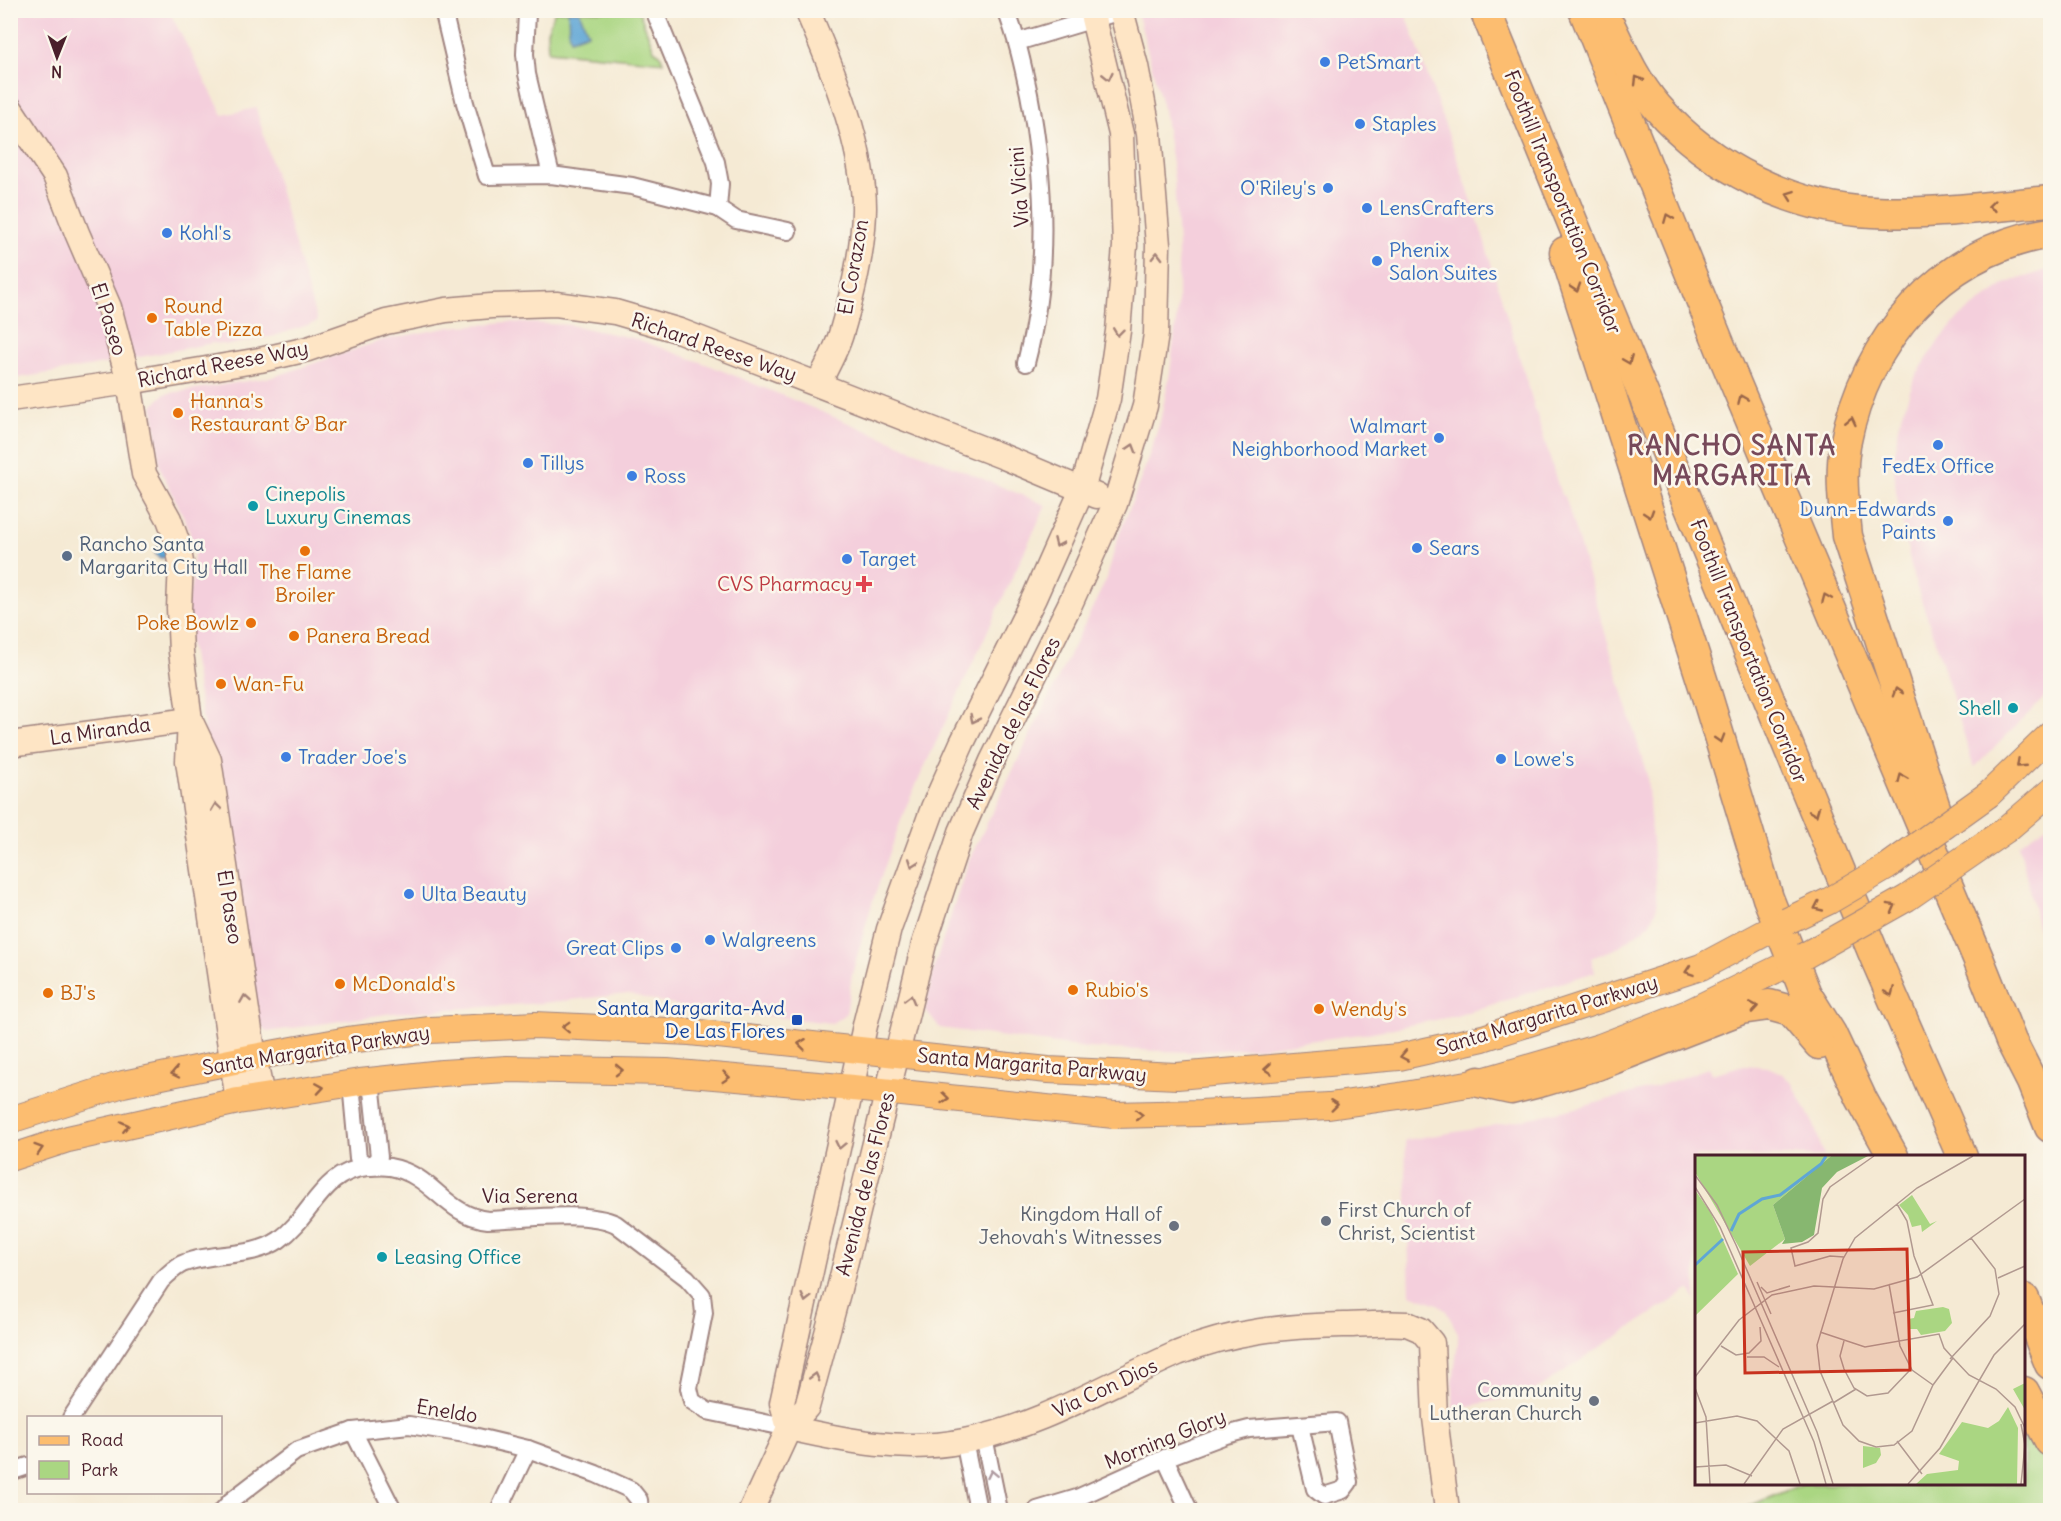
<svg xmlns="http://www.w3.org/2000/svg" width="2061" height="1521" font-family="Delius,sans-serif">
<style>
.built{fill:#f4cfdc}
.green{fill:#aad682;stroke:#7a7a56;stroke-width:1.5}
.water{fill:#5fa6d5;stroke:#546280;stroke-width:1.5}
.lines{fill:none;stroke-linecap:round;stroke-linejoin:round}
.street-casing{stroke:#a08480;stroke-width:20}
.secondary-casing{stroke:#a08480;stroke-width:27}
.primary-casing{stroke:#a08480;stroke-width:28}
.highway-casing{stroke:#a08480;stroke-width:33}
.street{stroke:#fff;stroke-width:16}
.secondary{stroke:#fee5c5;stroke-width:24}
.primary{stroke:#fcbd6f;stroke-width:26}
.highway{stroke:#fcbd6f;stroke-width:30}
.primary-bridge-casing{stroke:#a08480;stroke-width:28;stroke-linecap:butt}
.primary-bridge{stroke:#fcbd6f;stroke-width:26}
.oneway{stroke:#a48278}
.oneway2{stroke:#9a664a}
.oneway3{stroke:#ae9aa0}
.shop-dot{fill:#3f7fe0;stroke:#fbf7ec;stroke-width:2}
.food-dot{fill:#e8710a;stroke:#fbf7ec;stroke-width:2}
.culture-dot{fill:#0f9aa8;stroke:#fbf7ec;stroke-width:2}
.service-dot{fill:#5c6f8a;stroke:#fbf7ec;stroke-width:2}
.health-dot{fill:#e0444e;stroke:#fbf7ec;stroke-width:2}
.transit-dot{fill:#1a4fb4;stroke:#fbf7ec;stroke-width:2}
.worship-dot{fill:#6b7280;stroke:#fbf7ec;stroke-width:2}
.labels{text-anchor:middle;stroke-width:5;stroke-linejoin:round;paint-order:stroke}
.shop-label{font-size:20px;fill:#366cbe;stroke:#fbf7ec;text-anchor:start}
.street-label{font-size:20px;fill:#4a1f2b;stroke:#fbf7ec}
.food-label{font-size:20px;fill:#c56008;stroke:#fbf7ec;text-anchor:start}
.culture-label{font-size:20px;fill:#0d838f;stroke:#fbf7ec;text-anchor:start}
.service-label{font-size:20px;fill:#4e5e75;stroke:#fbf7ec;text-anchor:start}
.health-label{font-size:20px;fill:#be3a42;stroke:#fbf7ec;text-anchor:end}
.transit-label{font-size:20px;fill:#164399;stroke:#fbf7ec;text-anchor:end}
.worship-label{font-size:20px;fill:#5b616d;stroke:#fbf7ec;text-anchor:end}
.district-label{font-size:26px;font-weight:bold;letter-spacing:1.5px;fill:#77495a;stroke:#fbf7ec}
.inset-river{fill:none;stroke:#5fa6d5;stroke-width:3}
.inset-road{fill:none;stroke:#b19990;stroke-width:1.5}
.view{fill:#c8321e;fill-opacity:0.15;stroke:#c8321e;stroke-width:3}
.inset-edge{fill:none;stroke:#4a1f2b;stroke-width:3}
</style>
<rect width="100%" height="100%" fill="#fbf7ec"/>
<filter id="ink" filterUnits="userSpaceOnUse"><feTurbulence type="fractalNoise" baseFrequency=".0167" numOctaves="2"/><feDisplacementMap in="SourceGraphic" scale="12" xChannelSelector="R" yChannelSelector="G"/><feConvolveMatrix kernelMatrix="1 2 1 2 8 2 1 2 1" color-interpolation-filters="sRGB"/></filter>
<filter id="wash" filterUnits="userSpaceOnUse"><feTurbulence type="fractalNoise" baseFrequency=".008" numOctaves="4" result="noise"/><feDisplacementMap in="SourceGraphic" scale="24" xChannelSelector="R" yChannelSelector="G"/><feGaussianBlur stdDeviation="1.35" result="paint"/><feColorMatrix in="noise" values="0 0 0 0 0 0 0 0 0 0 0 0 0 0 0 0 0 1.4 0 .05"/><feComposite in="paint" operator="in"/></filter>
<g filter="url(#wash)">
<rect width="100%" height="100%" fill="#f5ead4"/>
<g class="built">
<path d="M11,11H169L223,115L256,108L317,322L274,336L229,345L213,343L88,367L11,379Z"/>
<path d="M1137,11H1405L1474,207L1561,495L1565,496L1647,775L1657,907L1649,925L1615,949L1591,958L1595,972L1456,1016L1362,1034L1262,1047L1190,1052L1086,1048L940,1028L925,1010L935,964L969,860L1107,578L1116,543L1143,473L1160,422L1170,373L1178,305V244L1174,178L1165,116Z"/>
<path d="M2050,269V692L1974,768L1938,649L1913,576L1896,491L1894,465L1898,428L1914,379L1940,339L1961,316L2007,283Z"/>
<path d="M507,322L570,325L637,339L711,366L1046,505L905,809L872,903L852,974L846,1014L832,1023L683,1007L628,994L542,1003L393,1013L267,1032L252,1020L185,611L192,581L194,553L188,526L160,468L153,406L164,394L273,377L383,340L451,327Z"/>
<path d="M2050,823V956L2037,925L2019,844Z"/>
<path d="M1744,1065L1768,1067L1781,1073L1793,1084L1814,1125L1824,1156H1696V1301L1690,1289L1529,1394L1453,1409V1382L1458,1342V1333L1446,1311L1438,1304L1410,1294L1405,1140L1487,1127L1585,1106L1658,1086L1708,1068L1711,1074Z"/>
</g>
<g class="green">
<path d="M555,11H639L654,50L660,54L663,62L548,51L547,31Z"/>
<path d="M2024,1423L2050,1472V1510H1740L1802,1484H2024Z"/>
</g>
<g class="water">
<path d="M568,11H579L588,33L571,39L569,34Z"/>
<circle cx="162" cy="551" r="7"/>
</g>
</g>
<g filter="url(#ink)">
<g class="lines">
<defs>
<g id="street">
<path d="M443,10L465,103L487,176L551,175L632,186L718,208L736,220L788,231"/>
<path d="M529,10L527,13L525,54L527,74L551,175"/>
<path d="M654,10L716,162L720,184L718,208"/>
<path d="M1006,10C1017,38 1023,66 1029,94C1046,183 1049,275 1026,363"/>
<path d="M1017,42L1121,11"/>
<path d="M360,1082L372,1091L379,1157L370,1167L358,1159L352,1094Z"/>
<path d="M71,1418L161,1281C167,1275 174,1268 182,1264C212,1251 251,1259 279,1240C312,1217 321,1171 368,1167C375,1167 383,1166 390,1167C434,1175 444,1215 488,1220C522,1219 587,1210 616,1224L687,1278L702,1295L704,1313L689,1388L692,1401L707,1411L789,1428"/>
<path d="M353,1431L393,1510"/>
<path d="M984,1437L999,1510"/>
<path d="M964,1441L978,1510"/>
<path d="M1165,1458L1189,1510"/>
<path d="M10,1472L28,1466"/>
<path d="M223,1510L231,1501L296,1451L353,1431L409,1425L465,1434L528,1449L596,1474L631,1490L639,1500L640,1510"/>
<path d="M499,1510L528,1449"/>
<path d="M1037,1510L1077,1498L1165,1458L1226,1435L1249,1429L1337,1422L1349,1482L1343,1490L1324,1496L1315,1489L1300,1426"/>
</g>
<g id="secondary">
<path d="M807,10C830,63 858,132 863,189C868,231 853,293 841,334C836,351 826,368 818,384"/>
<path d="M10,108L55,176L77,233L109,307L129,382L144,474L169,519L177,541L181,562L179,608L181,652L190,720L188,761L238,1101"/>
<path d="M10,399L129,382L260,360L308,349L386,322L446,310L491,306L556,304L615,312L680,331L1004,457L1097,496"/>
<path d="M191,722L209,760L254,1057L262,1096"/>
<path d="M10,744L190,720"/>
<path d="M789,1428L782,1403L866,1021L889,929L933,808L962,743L1034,598L1082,490L1108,399L1118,331L1125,246L1121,134L1091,10"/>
<path d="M789,1428C847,1441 905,1453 964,1441C1042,1426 1107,1384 1178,1353C1232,1331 1286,1326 1343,1325C1364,1325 1385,1322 1407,1324L1421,1330L1432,1343L1435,1418L1447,1510"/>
<path d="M751,1510L789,1428L807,1407L839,1289L924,944L961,832L992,761L1070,604L1115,504L1145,406L1156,334L1158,245L1149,134L1136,66L1121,10"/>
</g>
<g id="primary">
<path d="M1989,794L2050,735"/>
<path d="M2007,829L2050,792"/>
<path d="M10,1120L123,1084L254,1057L348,1040L430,1030L495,1027L535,1025L690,1032L1048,1070L1177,1076L1399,1057L1483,1038L1701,967L1787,921"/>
<path d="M10,1158L68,1139L238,1101L360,1082L442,1073L507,1069L667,1072L853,1088L1114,1115L1200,1113L1329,1106L1399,1096L1479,1082L1600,1047L1688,1013L1804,956"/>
</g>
<g id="highway">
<path d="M1485,10L1876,959L1962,1156"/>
<path d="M1584,10L1726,361L1978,958L2011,1041L2032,1082L2050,1127"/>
<path d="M1611,28C1624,56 1637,84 1657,107C1709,167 1793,209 1873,212C1932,215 1992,206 2050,201"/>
<path d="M1565,252L1703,683L1768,898L1806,994L1831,1034L1861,1098L1893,1156"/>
<path d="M1938,817L1847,536C1844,506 1840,476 1845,445C1865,340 1941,250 2050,233"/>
<path d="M1479,1082L1511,1089L1543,1081L1597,1065L1741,1009L1769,1005L1791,1011L1819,1044"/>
<path d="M2024,1299L2050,1364"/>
<path d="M2024,1392L2050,1441"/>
</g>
</defs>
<use href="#street" class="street-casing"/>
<use href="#secondary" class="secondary-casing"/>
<use href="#primary" class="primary-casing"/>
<use href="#highway" class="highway-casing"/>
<use href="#street" class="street"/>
<use href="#secondary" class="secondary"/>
<use href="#primary" class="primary"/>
<use href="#highway" class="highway"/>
<defs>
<g id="primary-bridge">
<path d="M1787,921L1829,901L1887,867L1989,794"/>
<path d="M1804,956L1907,898L2007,829"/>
</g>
</defs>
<use href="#primary-bridge" class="primary-bridge-casing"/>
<use href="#primary-bridge" class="primary-bridge"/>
</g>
<defs><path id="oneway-chevron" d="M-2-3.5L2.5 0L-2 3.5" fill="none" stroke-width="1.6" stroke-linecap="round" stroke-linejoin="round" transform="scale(1.5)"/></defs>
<g class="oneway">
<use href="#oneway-chevron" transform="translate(1108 76) rotate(77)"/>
<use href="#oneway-chevron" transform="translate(1157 256) rotate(-89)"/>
<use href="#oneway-chevron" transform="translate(1118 332) rotate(97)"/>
<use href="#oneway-chevron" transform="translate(1132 448) rotate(-73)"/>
<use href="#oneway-chevron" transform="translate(1058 543) rotate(114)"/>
<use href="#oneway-chevron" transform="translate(974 719) rotate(116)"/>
<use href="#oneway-chevron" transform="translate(216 807) rotate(-98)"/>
<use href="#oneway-chevron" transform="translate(913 863) rotate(110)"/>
<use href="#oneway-chevron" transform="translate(245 999) rotate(-99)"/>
<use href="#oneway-chevron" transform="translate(910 999) rotate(-75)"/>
<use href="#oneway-chevron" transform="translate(840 1145) rotate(102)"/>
<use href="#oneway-chevron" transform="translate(806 1298) rotate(103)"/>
<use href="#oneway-chevron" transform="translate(815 1377) rotate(-75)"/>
</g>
<g class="oneway2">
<use href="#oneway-chevron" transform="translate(1638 80) rotate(-121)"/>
<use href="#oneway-chevron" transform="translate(1790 195) rotate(-160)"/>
<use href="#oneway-chevron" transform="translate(1992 206) rotate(174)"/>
<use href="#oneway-chevron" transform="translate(1668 218) rotate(-112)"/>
<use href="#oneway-chevron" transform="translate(1576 288) rotate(72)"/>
<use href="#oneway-chevron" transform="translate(1628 360) rotate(68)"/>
<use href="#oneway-chevron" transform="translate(1742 399) rotate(-113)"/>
<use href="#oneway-chevron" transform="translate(1851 421) rotate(-77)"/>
<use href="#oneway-chevron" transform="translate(1649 514) rotate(72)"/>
<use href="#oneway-chevron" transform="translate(1826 598) rotate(-113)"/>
<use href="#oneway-chevron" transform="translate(1897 692) rotate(-107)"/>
<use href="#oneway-chevron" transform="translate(1720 739) rotate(73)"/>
<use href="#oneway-chevron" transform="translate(2020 764) rotate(137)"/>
<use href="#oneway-chevron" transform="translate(1902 778) rotate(-113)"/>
<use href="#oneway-chevron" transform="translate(1815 812) rotate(68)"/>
<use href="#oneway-chevron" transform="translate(1818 907) rotate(155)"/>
<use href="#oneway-chevron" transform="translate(1892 907) rotate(-29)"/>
<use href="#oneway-chevron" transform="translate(1689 971) rotate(161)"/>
<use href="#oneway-chevron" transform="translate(1890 992) rotate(67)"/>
<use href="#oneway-chevron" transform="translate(1754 1007) rotate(-9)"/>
<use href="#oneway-chevron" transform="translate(566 1027) rotate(-178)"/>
<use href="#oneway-chevron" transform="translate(802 1044) rotate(-173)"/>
<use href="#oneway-chevron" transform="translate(1404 1056) rotate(169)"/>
<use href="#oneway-chevron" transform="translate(1268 1069) rotate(175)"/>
<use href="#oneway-chevron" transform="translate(619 1070) rotate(1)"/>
<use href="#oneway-chevron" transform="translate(175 1073) rotate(168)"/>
<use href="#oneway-chevron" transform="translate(726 1077) rotate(5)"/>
<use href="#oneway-chevron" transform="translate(320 1088) rotate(-9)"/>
<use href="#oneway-chevron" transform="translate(945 1098) rotate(6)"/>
<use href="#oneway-chevron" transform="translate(1334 1105) rotate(-7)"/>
<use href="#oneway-chevron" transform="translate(1139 1115) rotate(-1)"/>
<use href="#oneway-chevron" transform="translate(125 1126) rotate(-13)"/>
<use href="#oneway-chevron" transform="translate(39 1149) rotate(-18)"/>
</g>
<use class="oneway3" href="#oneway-chevron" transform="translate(992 1474) rotate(-102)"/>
</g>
<g class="shop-dot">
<circle cx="1325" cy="62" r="6"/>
<circle cx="1360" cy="124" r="6"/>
<circle cx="1328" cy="188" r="6"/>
<circle cx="1367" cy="208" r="6"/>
<circle cx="167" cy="233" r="6"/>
<circle cx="1377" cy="261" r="6"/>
<circle cx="1439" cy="438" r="6"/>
<circle cx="1938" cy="445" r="6"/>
<circle cx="528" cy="463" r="6"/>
<circle cx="632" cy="476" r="6"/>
<circle cx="1948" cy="521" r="6"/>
<circle cx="1417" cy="548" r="6"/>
<circle cx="847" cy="559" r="6"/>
<circle cx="286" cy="757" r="6"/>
<circle cx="1501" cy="759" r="6"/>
<circle cx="409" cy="894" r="6"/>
<circle cx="710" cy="940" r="6"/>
<circle cx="676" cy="948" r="6"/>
</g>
<g class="food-dot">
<circle cx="152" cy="318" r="6"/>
<circle cx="178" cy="413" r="6"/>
<circle cx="305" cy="551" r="6"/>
<circle cx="251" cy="623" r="6"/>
<circle cx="294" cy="636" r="6"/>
<circle cx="221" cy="684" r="6"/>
<circle cx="340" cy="984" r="6"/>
<circle cx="1073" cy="990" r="6"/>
<circle cx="48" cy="993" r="6"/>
<circle cx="1319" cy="1009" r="6"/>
</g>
<g class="culture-dot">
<circle cx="253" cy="506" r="6"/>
<circle cx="2013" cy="708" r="6"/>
<circle cx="382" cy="1257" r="6"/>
</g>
<circle class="service-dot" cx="67" cy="556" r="6"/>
<path class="health-dot" d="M861 575h6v6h6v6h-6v6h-6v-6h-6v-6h6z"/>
<rect class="transit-dot" x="791" y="1014" width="12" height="12" rx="3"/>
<g class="worship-dot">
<circle cx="1326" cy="1221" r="6"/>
<circle cx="1174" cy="1226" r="6"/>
<circle cx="1594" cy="1401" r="6"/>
</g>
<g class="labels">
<g class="shop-label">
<text x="1337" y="69">PetSmart</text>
<text x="1372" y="131">Staples</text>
<text x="1316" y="195" text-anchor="end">O'Riley's</text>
<text x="1379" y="215">LensCrafters</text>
<text x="179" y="240">Kohl's</text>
<text x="1389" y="257">Phenix<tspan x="1389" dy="23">Salon Suites</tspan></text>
<text x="1427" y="433" text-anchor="end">Walmart<tspan x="1427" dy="23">Neighborhood Market</tspan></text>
<text x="540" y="470">Tillys</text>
<text x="1938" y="473" text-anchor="middle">FedEx Office</text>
<text x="644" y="483">Ross</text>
<text x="1936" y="516" text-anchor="end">Dunn-Edwards<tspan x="1936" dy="23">Paints</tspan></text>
<text x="1429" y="555">Sears</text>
<text x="859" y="566">Target</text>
<text x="298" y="764">Trader Joe's</text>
<text x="1513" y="766">Lowe's</text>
<text x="421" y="901">Ulta Beauty</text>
<text x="722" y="947">Walgreens</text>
<text x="664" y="955" text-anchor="end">Great Clips</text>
</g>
<g class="street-label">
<text transform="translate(1019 187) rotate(-94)" y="7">Via Vicini</text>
<text transform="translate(1563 202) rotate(68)" y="7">Foothill Transportation Corridor</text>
<text transform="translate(853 267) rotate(-80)" y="7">El Corazon</text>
<text transform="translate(109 319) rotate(72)" y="7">El Paseo</text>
<text transform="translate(714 347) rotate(19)" y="7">Richard Reese Way</text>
<text transform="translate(223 364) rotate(-11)" y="7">Richard Reese Way</text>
<text transform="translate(1749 651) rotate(68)" y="7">Foothill Transportation Corridor</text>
<text transform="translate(1013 723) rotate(-64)" y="7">Avenida de las Flores</text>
<text transform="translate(100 731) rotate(-8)" y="7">La Miranda</text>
<text transform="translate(230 907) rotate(81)" y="7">El Paseo</text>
<text transform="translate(1547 1015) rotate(-17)" y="7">Santa Margarita Parkway</text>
<text transform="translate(316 1050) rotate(-9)" y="7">Santa Margarita Parkway</text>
<text transform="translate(1032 1065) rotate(5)" y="7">Santa Margarita Parkway</text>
<text transform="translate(865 1184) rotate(-76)" y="7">Avenida de las Flores</text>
<text x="530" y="1203">Via Serena</text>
<text transform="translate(1105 1388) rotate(-25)" y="7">Via Con Dios</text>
<text transform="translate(447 1411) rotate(9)" y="7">Eneldo</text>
<text transform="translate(1165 1439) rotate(-22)" y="7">Morning Glory</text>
</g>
<g class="food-label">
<text x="164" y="313">Round<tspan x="164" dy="23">Table Pizza</tspan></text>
<text x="190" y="408">Hanna's<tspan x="190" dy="23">Restaurant &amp; Bar</tspan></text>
<text x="305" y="579" text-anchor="middle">The Flame<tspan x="305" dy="23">Broiler</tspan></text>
<text x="239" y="630" text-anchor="end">Poke Bowlz</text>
<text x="306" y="643">Panera Bread</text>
<text x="233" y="691">Wan-Fu</text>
<text x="352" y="991">McDonald's</text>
<text x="1085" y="997">Rubio's</text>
<text x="60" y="1000">BJ's</text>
<text x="1331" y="1016">Wendy's</text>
</g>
<g class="culture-label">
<text x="265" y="501">Cinepolis<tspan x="265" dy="23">Luxury Cinemas</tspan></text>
<text x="2001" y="715" text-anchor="end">Shell</text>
<text x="394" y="1264">Leasing Office</text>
</g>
<g class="service-label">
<text x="79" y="551">Rancho Santa<tspan x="79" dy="23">Margarita City Hall</tspan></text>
</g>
<g class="health-label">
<text x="852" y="591">CVS Pharmacy</text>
</g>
<g class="transit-label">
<text x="785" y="1015">Santa Margarita-Avd<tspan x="785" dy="23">De Las Flores</tspan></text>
</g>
<g class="worship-label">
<text x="1338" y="1217" text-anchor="start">First Church of<tspan x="1338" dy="23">Christ, Scientist</tspan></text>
<text x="1162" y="1221">Kingdom Hall of<tspan x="1162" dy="23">Jehovah's Witnesses</tspan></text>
<text x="1582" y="1397">Community<tspan x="1582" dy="23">Lutheran Church</tspan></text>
</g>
<g class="district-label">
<text x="1732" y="455">RANCHO SANTA<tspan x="1732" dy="30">MARGARITA</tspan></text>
</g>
</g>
<g transform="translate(1695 1155)">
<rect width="330" height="330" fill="#f5ead4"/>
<path d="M0,1H136L78,50L90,84L55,111L0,17ZM0,35L16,58L43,119L0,161ZM217,40L235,69L242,66L227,77L226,70L217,72L213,60L204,50ZM248,152L254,154L257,168L250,176L226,180L222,174H214L213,164L219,163L221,156ZM330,228V255L318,234ZM313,252L323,273L322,329H221L232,319L263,315L264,306L244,299L267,267L293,273L304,266ZM168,291L185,293L186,300L181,308L168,313Z" fill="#aad682"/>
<path d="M136,1H173L142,17L127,33L119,80L107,87L87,89L90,84L78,50Z" fill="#87b770"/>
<path class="inset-river" d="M36,76L44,59L67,44L85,40L126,9L131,1M0,110L28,84"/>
<path class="inset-road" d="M0,20L22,50L41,90L122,277L138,329M0,32L25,72L119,287L131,329M149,102L135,101L100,111L96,93L113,87L123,78L128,44L135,32L179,1M303,123L330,111M62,127L76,159M194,129L205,191L217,215L238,230M66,132L72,138L95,131M198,158L238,150L219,101L212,66L202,49M125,177L170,192L244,179L249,193L258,203M149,186L145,201L149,214L159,233L172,241L193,238L216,214M26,191L41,200L54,198L66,186L65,172M52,202H69L84,212M258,203L238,230L217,276L199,290L181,292L164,286L148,270L125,216L122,190L148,104L160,83L222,33L278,1M258,203L274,220L301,234L320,252L330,273M255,204L295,161L304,139L300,114L276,83M0,222L44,165L77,140L119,131L179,134L222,122L330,44M0,233L11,262L15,329M138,248L161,234M0,268L42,261L62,266L94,296L105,329M326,269L330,290L326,329M202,286L227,319M0,312L31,310L57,321M49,329L88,274L138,246M213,329L245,293L299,200L330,169"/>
<path class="view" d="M212,94L215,215L50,218L48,97Z"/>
<rect width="330" height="330" class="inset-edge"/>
</g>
<rect width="2061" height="1521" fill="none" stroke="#fbf7ec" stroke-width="36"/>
<rect x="27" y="1416" width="195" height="78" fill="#fbf7ec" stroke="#b4a19f" stroke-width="1.5"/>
<rect x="39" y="1436" width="30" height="9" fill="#fcbd6f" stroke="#b4a19f" stroke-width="1.5"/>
<text x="81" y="1446" font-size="18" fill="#4a1f2b">Road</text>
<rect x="39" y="1461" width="30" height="18" fill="#aad682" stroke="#b4a19f" stroke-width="1.5"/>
<text x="81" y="1476" font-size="18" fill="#4a1f2b">Park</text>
<g transform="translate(57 57) rotate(181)" stroke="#fbf7ec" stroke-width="4.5" paint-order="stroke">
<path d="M0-4.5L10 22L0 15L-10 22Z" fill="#4a1f2b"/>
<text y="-9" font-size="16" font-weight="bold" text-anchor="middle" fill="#4a1f2b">N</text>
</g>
</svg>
